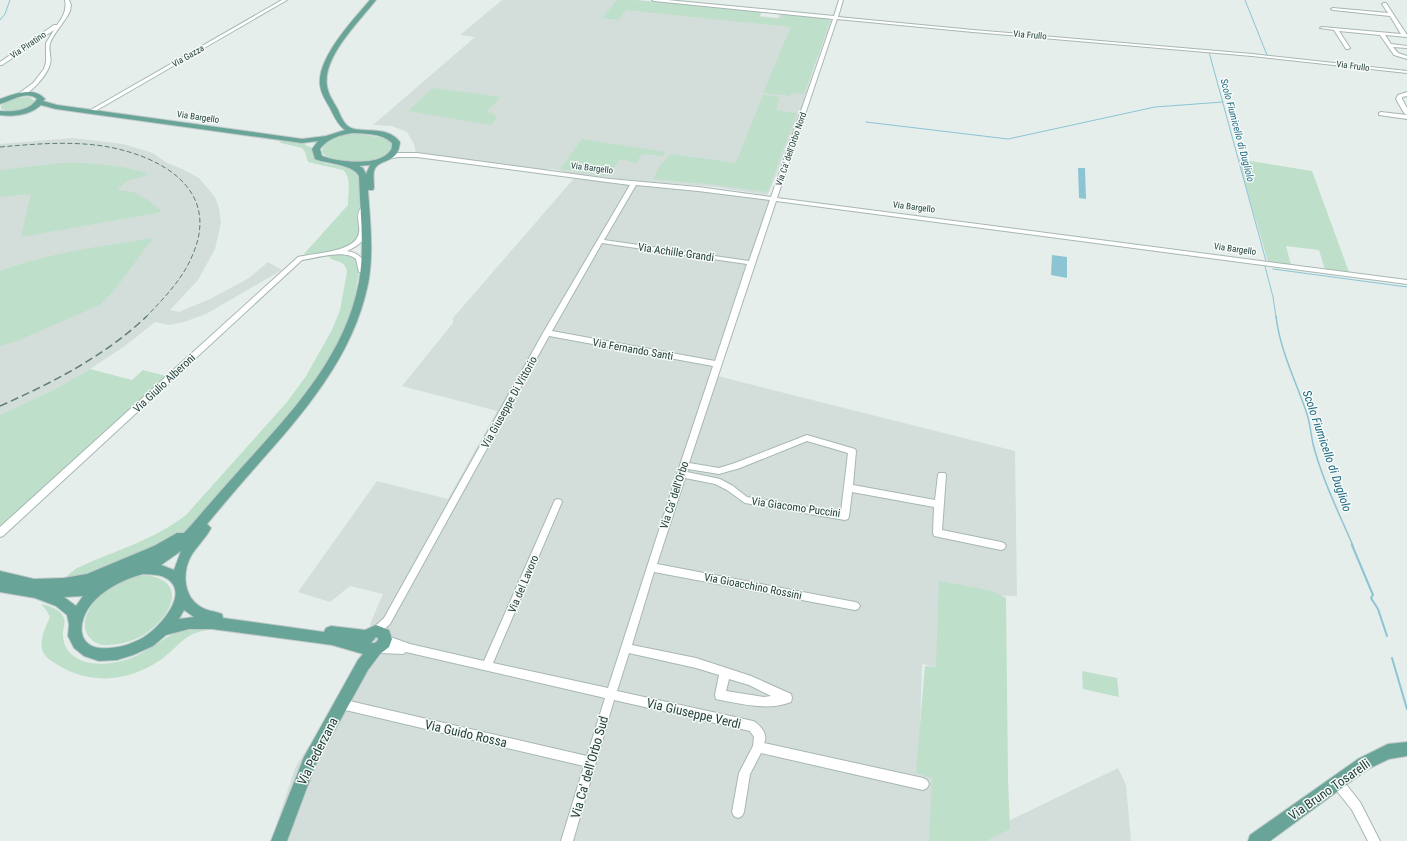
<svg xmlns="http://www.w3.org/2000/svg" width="1407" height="841" font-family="'Roboto Condensed',sans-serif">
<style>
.built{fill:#d3deda}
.green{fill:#bedfc9}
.water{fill:#8cc4d4}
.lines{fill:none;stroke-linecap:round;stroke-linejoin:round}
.stream-far2{stroke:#8cc4d4;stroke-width:1}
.stream-far1{stroke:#8cc4d4;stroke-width:1.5}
.stream{stroke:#8cc4d4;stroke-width:2}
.minor-casing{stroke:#a7b7b3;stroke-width:2}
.major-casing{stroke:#c1cac8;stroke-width:2}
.minor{fill:#fff;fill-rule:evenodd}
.major{fill:#69a499;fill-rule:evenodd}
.rail-far1{stroke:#5e7c76;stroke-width:1;stroke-dasharray:5 2.5;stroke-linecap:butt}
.rail{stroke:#5e7c76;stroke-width:1.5;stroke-dasharray:8 4;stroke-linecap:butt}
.labels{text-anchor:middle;stroke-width:3;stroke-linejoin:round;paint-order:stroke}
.far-street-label{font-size:9px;fill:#23413b;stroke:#f6faf8}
.far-water-label{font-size:10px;font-style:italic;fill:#1b677f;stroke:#f6faf8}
.street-label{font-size:11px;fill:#23413b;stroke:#f6faf8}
.water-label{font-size:12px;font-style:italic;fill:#1b677f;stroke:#f6faf8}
.near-street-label{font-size:13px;fill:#23413b;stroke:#f6faf8}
</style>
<rect width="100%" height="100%" fill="#e5eeeb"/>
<g class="built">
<path d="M502,0H638L762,12L760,16L778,18L780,13L830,18L831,22L813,71L799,117L773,183L768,194L766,195L716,187L616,179L566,173L562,171L550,169L544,170L416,153L414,144L407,132L392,126L373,125L475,37L460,35Z"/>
<path d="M73,138L123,144L153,153L167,163L180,168L199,178L215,197L219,208L221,223L215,249L198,280L170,310L179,312L210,299L249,278L268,262L282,270L206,314L184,322L169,325L155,322L125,346L90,369L55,389L0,415V144Z"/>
<path d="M576,176L772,198L710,374L1015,451L1017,596L977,595L936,667L922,664L919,763L1006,822L1118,768L1126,785L1131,841H271L295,768L310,744L316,740L374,635L370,624L383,594L350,586L330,602L298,592L377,481L448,499L497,411L402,386L453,323V318Z"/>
</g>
<g class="green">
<path d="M617,0H632L761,12L759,17L780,19L783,14L825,18L830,21L804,94L792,93L790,96L763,93L791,27L626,10L619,20L602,18Z"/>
<path d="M433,88L501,97L486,112L492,113L497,117L491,125L408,111Z"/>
<path d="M763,95L780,97L776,110L797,113L768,191L765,192L716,185L653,179L661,164L671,154L736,163Z"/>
<path d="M29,97L35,101C29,111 11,113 1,109V106L6,102L16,98Z"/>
<path d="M359,134L385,138L391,143C395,166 331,167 322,152C323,136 347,134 359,134Z"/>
<path d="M582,139L665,152L663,156L646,154L641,155L636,164L624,159L619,160L608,176L560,169Z"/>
<path d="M281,140L302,143L312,148C313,172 345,159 358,174C361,186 360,199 359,211C358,218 360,226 360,233C357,251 319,253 305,255L304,254L348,205C348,194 352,177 343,170L308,162L305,152L302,148L281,143L279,141Z"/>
<path d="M1238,159L1312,171L1349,272L1325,270L1319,250L1286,246L1291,265L1268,262Z"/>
<path d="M61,163C91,163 120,164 148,174L142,177L128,180L117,190L134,192L148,200L162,212L21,237L31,194L0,197V170Z"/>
<path d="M153,238L116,288L100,305L19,340L0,346V271C49,253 101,246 153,238Z"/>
<path d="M338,254L348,255L357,258C361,270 357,279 356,291C346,354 298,405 257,451C235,476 213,501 191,526L180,535L95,574L64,581L69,574L77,568C114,551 154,540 186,515L287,402L306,376L332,330L340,310L347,272C346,262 339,262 331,259L329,256Z"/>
<path d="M90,369L132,380L143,370L166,376L0,528V415L55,389Z"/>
<path d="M144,575C187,579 174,613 149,631C138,640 124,644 109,645C104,646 96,644 92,640C76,626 90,605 102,593C114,583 129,578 144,575Z"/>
<path d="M939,581L992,591L1006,598L1008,781L1010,829L986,841H929L932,778L916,773L925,666L936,667Z"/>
<path d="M41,604C50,606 60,609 64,618C66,624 62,630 63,636C64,652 77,661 91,663C110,666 131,660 147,650C158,644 167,636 178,632C188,628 198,629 209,630C186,632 180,645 163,658C128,684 84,686 49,659C35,649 44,630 50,617L47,611Z"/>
<path d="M1082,671L1117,678L1119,697L1083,689Z"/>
</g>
<g class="water">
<path d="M1078,168H1085L1086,199L1079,198Z"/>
<path d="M1052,255L1067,257V278L1051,275Z"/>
</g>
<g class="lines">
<g class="stream-far2">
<path d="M1245,0L1267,55"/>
<path d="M0,20L5,14L10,0"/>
<path d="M1262,57L1209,52L1266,261"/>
<path d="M866,122L1008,139L1155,107L1223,102"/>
<path d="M1265,266L1273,297L1276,317"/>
<path d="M1273,269L1407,287"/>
</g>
<path class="stream-far1" d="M1276,316C1280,351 1296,381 1307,414C1310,424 1311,434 1313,444C1322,479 1339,513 1353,546"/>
<g class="stream">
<path d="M1352,545L1373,595L1371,598L1378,609L1387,636"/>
<path d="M1392,658L1407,709"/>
</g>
<defs>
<g id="minor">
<path d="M65,0H69L71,5L70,11C65,22 55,31 50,43C48,50 52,57 50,64C48,74 29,97 18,96V94L33,83L44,69L46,62V43L54,30L2,65H0V62L54,25H57C63,17 67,10 65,0Z"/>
<path d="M282,0H287L92,113L87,112Z"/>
<path d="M652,0H667L834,16L839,0H843L838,17L973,30L1252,54L1407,71V73L1252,56L973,32L837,19L777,198L1407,280V284L776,201L689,463L719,468L735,463L807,435L855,449L856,451L853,485L935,500L938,475L939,473H945L946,475L942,530L1001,542L1004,543L1006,546L1004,549L1001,550L934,536L933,533L934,507L852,492L849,516L848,519L845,520L745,503L727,490L715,484L685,478L657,564L855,602L858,603L860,606L858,609L855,610L654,572L632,645L696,658L751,676L791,694L792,698L791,702C768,711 743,704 720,700L716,699L715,695L719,675L696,668L629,653L617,691L753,721C758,723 765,731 765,736C766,738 765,741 764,743L923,778L927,780L929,784L927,788L923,790L761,753L750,774L744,812L742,816L738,818L734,816L732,812L739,773L753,746L754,737L750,731L614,700L573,841H561L584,766L341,709L337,708L336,704L337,700L341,699L587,756L605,698L406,652L403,654L379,653L375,651L374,648L375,645L382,644L380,640L381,637L385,635L410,644L484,661L554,502L555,500L558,499L561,500L562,502L493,663L608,688L680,465L713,366L549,336L390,624L379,634L376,635L373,634L371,631L373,628L384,618L543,333L630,185L417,157H398L387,159L384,157L398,153H417L610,179L698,187L771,197L833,19L654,1ZM636,185L698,191L770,200L749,261L604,240ZM602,243L747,264L715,361L552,331ZM807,441L848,453L841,512L747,497L733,486L720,479L687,472L688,469L719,474L740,468ZM729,679L749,685L771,696L764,697L726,691Z"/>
<path d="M1384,3H1386L1407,35V37L1385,35L1391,44L1407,46V48L1393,47L1398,53L1407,56V59L1394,55L1380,35L1339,31L1350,48L1348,49H1346L1334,30L1320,28L1322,27L1401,34L1390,16L1333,10L1331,9L1333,8L1388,13L1382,4Z"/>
<path d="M1407,92V96L1402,97V99L1407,108V115L1404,113L1396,99L1398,95Z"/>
<path d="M1381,112L1407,115V119L1379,115V113Z"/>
<path d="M362,208L365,210C360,231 375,238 347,251C359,253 367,260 363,272H359L356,259C344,249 317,258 302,260L3,536L0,537V527L298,257C313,253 351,253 358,236C362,228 355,218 360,209Z"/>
<path d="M1337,776L1341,778L1360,802L1380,841H1368L1352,810L1333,786L1331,782L1333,778Z"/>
</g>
<g id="major">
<path d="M370,0H376C360,21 322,57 327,86C328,94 333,101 337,108C341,116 344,127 354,129C370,132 388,127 400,142C398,166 378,157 374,171C373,176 374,183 374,188L373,190H368C370,221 374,253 368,284C353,358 301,416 253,470C237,488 222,506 207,524L211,528C206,538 197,546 191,556C182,572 183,597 201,607C207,611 215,611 222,614L223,618L324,632L326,628L331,626L365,630L376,625L389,630L392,639L389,647L380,654L368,670L315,766L287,841H271L304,757L358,660L363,654L332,645L212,629H189L166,635L153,646L133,655L117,660L99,661L84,656L74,648L68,636L69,624L67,615L56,606L35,598L0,592V571L34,579L64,578L87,574L154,546L177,533H184L194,522C210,503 227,484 244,465C292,412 345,356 359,282C365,247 360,211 359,176C353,164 328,164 315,159L312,149L318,141L302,143L56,109L41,105C30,115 14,117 0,115V111C13,112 30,111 37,99C27,90 11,101 0,104V99C13,94 34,86 45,99L43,101L57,105L302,139L326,136L345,130C337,124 334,116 330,108C326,101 321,94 320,85C317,58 353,20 370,0ZM353,133C366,134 382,133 392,143C392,146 392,149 390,151C379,167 337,162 322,156L320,149C328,138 340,135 353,133ZM370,165L366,174L363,168L359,166ZM181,551L174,570L161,565ZM143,574C150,575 158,574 164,577C193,591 160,627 144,637C134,643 122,647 110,648C74,652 76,619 95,600C108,587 125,579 143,574ZM83,596L76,606L64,597ZM184,610L194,617L179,619ZM376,637L378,638V640L375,643H371Z"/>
<path d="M1407,742V756L1389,759L1368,769L1270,841H1248L1250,835L1358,759L1388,744Z"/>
</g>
</defs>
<use href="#minor" class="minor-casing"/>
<use href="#major" class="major-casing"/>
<use href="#minor" class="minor"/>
<use href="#major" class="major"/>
<path class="rail-far1" d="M0,147C34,144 69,141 103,146C159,155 221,188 193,254C183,279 164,298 146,317"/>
<path class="rail" d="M0,406C52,383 105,356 147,316"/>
</g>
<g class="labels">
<g class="far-street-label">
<text transform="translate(1030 35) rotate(5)" y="3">Via Frullo</text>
<text transform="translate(28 45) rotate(-34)" y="3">Via Piratino</text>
<text transform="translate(188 56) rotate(-30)" y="3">Via Gazza</text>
<text transform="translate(1353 66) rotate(7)" y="3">Via Frullo</text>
<text transform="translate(198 117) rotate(8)" y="3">Via Bargello</text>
<text transform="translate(791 149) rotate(-71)" y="3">Via Ca' dell'Orbo Nord</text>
<text transform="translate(592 168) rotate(7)" y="3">Via Bargello</text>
<text transform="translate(914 207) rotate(7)" y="3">Via Bargello</text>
<text transform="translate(1235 249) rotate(8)" y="3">Via Bargello</text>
</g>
<g class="far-water-label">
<text transform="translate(1238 130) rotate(75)" y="4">Scolo Fiumicello di Dugliolo</text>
</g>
<g class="street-label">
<text transform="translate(676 252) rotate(8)" y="4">Via Achille Grandi</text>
<text transform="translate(633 349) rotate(10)" y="4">Via Fernando Santi</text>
<text transform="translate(164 383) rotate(-43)" y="4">Via Giulio Alberoni</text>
<text transform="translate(509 402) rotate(-61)" y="4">Via Giuseppe Di Vittorio</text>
<text transform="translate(674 495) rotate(-72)" y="4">Via Ca' dell'Orbo</text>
<text transform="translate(796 507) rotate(8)" y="4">Via Giacomo Puccini</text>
<text transform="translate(523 584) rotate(-67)" y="4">Via del Lavoro</text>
<text transform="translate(753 586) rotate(11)" y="4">Via Gioacchino Rossini</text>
</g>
<g class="water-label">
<text transform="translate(1327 451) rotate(71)" y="4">Scolo Fiumicello di Dugliolo</text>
</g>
<g class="near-street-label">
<text transform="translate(694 713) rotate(13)" y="5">Via Giuseppe Verdi</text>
<text transform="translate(466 733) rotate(13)" y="5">Via Guido Rossa</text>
<text transform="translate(317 751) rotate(-63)" y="5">Via Pederzana</text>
<text transform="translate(589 767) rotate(-74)" y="5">Via Ca' dell'Orbo Sud</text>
<text transform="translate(1329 789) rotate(-35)" y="5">Via Bruno Tosarelli</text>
</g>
</g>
</svg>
